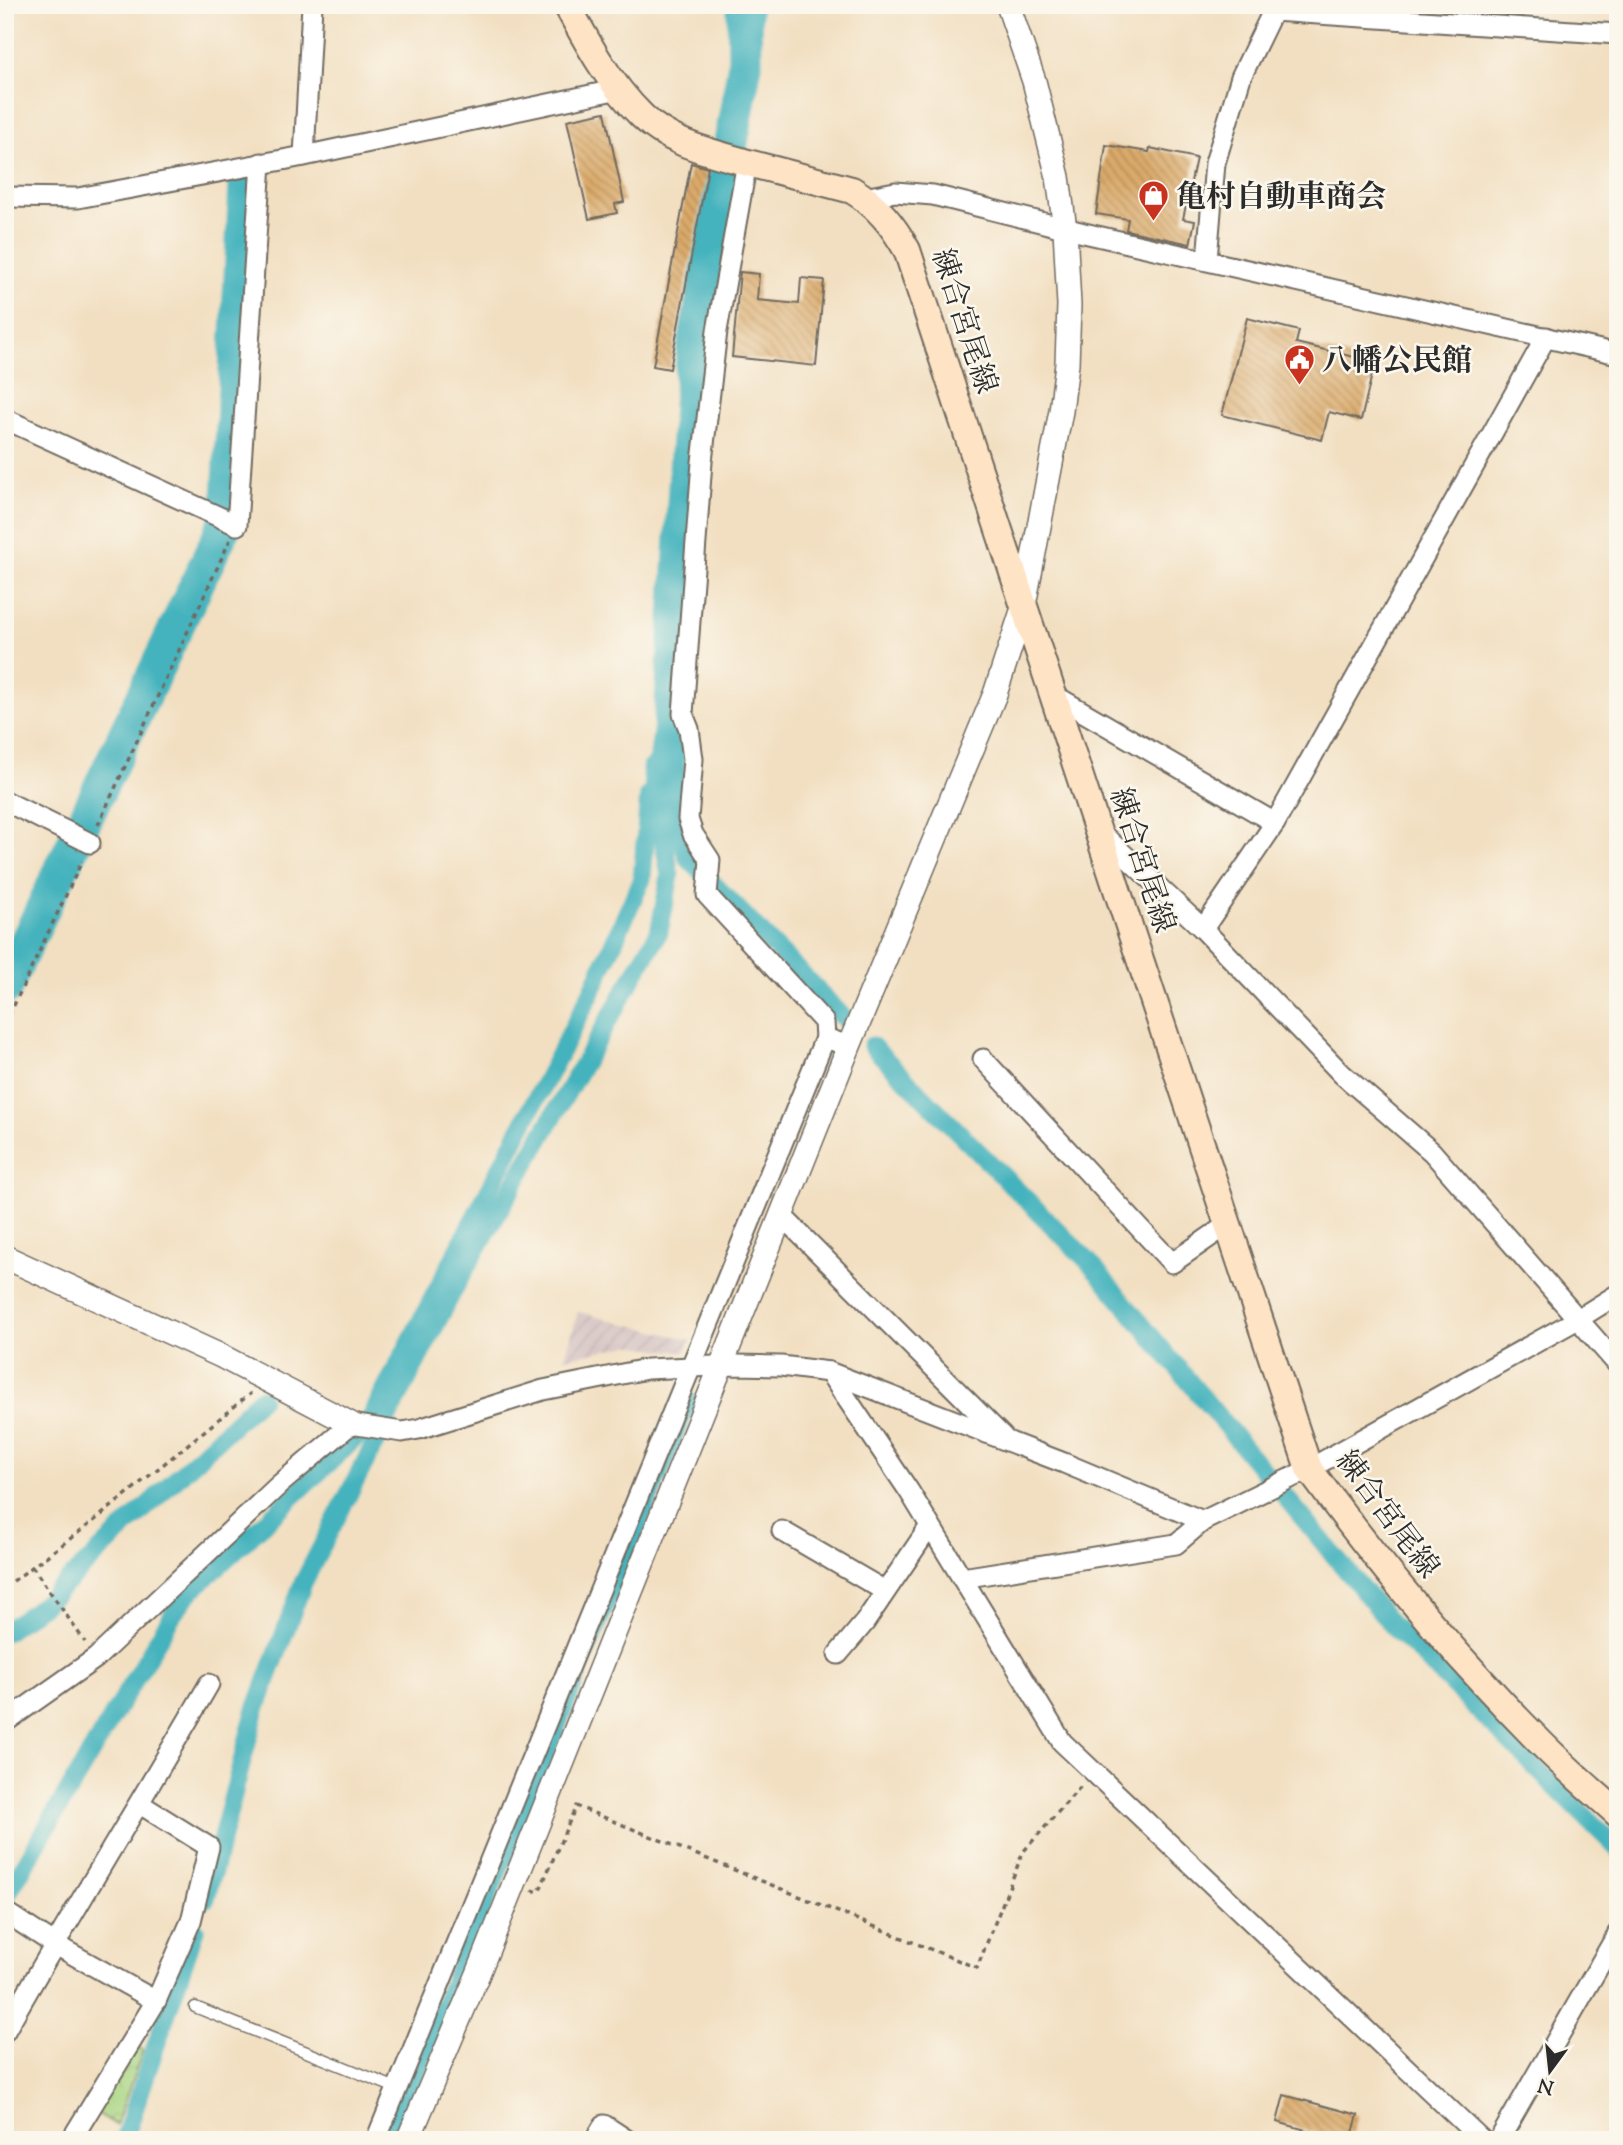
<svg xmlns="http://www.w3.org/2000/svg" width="1623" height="2145" font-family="'Sorts Mill Goudy','Noto Serif JP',serif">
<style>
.industrial{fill:url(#industrial-furrows)}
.park{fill:url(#park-crowns);stroke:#698056;stroke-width:2}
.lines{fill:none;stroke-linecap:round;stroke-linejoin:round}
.canal{stroke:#44b3bd;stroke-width:19}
.river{stroke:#44b3bd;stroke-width:35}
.building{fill:url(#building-back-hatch)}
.service-casing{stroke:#716a60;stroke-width:13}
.minor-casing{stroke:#716a60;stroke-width:23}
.tertiary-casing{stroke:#716a60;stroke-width:26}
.secondary-casing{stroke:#716a60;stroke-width:30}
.path{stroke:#716a60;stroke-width:3.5;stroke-dasharray:5 5;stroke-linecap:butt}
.service{stroke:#fff;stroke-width:10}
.minor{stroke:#fff;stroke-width:19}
.tertiary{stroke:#fff;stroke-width:23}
.secondary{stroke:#fee4c5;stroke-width:26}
.labels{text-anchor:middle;stroke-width:5;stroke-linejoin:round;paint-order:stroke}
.poi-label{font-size:30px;font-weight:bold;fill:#2b2b2b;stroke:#fbf7ec;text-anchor:start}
.street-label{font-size:30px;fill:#2b2b2b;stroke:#fbf7ec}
</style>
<defs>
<pattern id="industrial-furrows" width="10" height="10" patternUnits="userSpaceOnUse" patternTransform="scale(1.75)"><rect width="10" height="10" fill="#d2bfc0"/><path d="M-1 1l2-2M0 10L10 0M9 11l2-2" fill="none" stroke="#b4a4a5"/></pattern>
<pattern id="park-crowns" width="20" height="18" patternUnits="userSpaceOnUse" patternTransform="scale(1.75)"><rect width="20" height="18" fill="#a7d481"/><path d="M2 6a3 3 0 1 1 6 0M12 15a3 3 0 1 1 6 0" fill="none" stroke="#90b670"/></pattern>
<pattern id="building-back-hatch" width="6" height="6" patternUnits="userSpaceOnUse" patternTransform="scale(1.75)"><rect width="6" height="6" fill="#dbaa6a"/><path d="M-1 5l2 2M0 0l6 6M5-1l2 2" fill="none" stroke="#b28b57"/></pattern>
</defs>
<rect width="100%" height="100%" fill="#fbf7ec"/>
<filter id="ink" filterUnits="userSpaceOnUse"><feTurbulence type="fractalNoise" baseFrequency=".0143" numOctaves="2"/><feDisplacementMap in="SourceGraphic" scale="14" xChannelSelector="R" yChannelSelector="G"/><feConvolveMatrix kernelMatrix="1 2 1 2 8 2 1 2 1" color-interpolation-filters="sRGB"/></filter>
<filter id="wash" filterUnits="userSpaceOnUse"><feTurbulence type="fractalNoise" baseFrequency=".00686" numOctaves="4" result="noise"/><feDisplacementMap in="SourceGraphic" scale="28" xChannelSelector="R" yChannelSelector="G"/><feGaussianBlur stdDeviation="1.57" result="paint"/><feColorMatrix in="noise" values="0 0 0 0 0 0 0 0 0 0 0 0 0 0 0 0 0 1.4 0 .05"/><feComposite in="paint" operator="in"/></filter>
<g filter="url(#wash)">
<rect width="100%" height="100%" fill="#f2dfc1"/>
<path class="industrial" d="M578,1312L691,1340L685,1353L630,1345L565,1358Z"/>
<path class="park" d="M136,2046L143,2050L116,2125L95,2112Z"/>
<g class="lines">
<g class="canal">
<path d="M668,796L688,858L846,1020"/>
<path d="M872,1046L1090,1263L1393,1626L1618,1849"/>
<path d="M5,1632L44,1604L261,1398"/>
<path d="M5,1898L173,1614L187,1595L365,1429L592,991L642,879L649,795"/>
<path d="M206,1898L255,1712L303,1583L454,1289L659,932L670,876L651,769L667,755"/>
<path d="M124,2140L195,1930"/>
<path d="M389,2140L688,1401"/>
</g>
<g class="river">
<path d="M668,796L667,755L670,733L693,356L745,64L744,5"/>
<path d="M5,988L228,518L246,184"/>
</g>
</g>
<g id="blocks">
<g class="building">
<path d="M605,112L624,202L615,204L617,213L589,219L567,120Z"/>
<path d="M1106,145L1149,152L1150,148L1196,158L1183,219L1195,221L1190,244L1126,230L1128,219L1096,214Z"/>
<path d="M691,163L708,168L670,369L653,366Z"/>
<path d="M740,272L759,274L757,300L799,304L801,278L824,280L816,366L732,357Z"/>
<path d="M1247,318L1299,331L1296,343L1375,362L1361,420L1329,412L1322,440L1222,415Z"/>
<path d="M1284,2095L1358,2115L1351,2140H1342L1277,2122Z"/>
</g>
</g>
</g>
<g filter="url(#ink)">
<use href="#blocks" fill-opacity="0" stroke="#716a60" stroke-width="2"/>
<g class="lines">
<defs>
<path id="service" d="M195,2007L396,2088"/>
<g id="minor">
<path d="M1273,11L1618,34"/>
<path d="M304,156L312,5"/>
<path d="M747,162L717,331L702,462L683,714L689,729L693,759L688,819L693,834L710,860L707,895L824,1022L825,1038"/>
<path d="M5,197L78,198L304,156L619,89"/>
<path d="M864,198L895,192L933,195L1084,233L1618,354"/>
<path d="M1207,260L1215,163L1241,77L1273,11L1274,5"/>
<path d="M5,419L237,525L261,163"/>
<path d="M1052,694L1275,823"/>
<path d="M5,801L90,843"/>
<path d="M1100,832L1203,929L1342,1074L1432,1152L1618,1365"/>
<path d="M1203,929L1275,823L1546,337"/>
<path d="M983,1059L1172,1263L1227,1225"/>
<path d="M781,1215L1003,1437"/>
<path d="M829,1372L909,1491L1062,1742L1482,2140"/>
<path d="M782,1531L885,1591"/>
<path d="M962,1578L1176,1544L1203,1521L1309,1469L1578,1319L1618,1294"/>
<path d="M838,1654L865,1622L930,1526"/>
<path d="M5,1722L96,1658L279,1485L351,1424L402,1432L419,1429L543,1390L647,1369L737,1365L781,1366L829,1372L1064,1463L1203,1521"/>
<path d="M140,1804L209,1847L191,1921L156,2001"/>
<path d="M5,1912L54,1944L156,2001L71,2140"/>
<path d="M5,2031C71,1914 142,1800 209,1684"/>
<path d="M376,2140L825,1038L849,1046"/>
<path d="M595,2140L604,2125L627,2140"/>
<path d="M1499,2140L1618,1933"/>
</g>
<g id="tertiary">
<path d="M5,1257L221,1356L351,1424"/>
<path d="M408,2140L478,1974L849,1046L995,694L1024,605L1061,411L1067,364L1069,305L1065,229L1058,177L1034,81L1008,5"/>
</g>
<path id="secondary" d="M567,5C588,44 610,85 642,116C670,144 711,152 748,163C783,172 817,181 852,190C877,205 893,225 907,250C1041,657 1173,1063 1309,1469C1378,1563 1454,1655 1536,1738C1562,1765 1590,1789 1618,1814"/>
</defs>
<use href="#service" class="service-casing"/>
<use href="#minor" class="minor-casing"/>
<use href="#tertiary" class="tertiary-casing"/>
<use href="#secondary" class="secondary-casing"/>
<g class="path">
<path d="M1193,5L1254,10"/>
<path d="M98,825L230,540"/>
<path d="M5,1024L82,861"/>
<path d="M32,1566L85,1642"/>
<path d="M5,1587L90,1524L251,1393"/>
<path d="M532,1890L539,1892L576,1806L977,1968L1023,1852L1081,1786"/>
</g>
<use href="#service" class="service"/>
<use href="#minor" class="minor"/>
<use href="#tertiary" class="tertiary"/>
<use href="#secondary" class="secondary"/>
</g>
</g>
<defs>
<symbol id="shop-pin" viewBox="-11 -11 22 30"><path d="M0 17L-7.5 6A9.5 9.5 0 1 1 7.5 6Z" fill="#c8321e" stroke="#fbf7ec"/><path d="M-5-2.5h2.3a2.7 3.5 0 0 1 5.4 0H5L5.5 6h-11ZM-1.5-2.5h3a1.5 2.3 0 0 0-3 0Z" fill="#fff"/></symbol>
<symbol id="civic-pin" viewBox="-11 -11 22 30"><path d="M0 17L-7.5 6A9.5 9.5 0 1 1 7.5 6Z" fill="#c8321e" stroke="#fbf7ec"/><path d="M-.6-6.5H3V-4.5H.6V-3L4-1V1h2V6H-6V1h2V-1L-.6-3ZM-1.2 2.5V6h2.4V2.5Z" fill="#fff"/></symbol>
</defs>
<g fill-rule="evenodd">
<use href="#shop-pin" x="1136" y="178" width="35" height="47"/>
<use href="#civic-pin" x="1282" y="342" width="35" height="47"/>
</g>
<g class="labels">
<g class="poi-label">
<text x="1176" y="206">亀村自動車商会</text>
<text x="1322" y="370">八幡公民館</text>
</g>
<g class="street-label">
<text transform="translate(965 321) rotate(72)" y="10">練合宮尾線</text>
<text transform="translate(1143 860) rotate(72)" y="10">練合宮尾線</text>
<text transform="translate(1388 1514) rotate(53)" y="10">練合宮尾線</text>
</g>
</g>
<rect width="1623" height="2145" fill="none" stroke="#fbf7ec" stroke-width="28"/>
<g transform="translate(1550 2071) rotate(195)" stroke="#fbf7ec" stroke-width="5" paint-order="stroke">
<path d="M0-5L12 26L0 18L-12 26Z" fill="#2b2b2b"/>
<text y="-10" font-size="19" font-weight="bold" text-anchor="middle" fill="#2b2b2b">N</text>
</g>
</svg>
